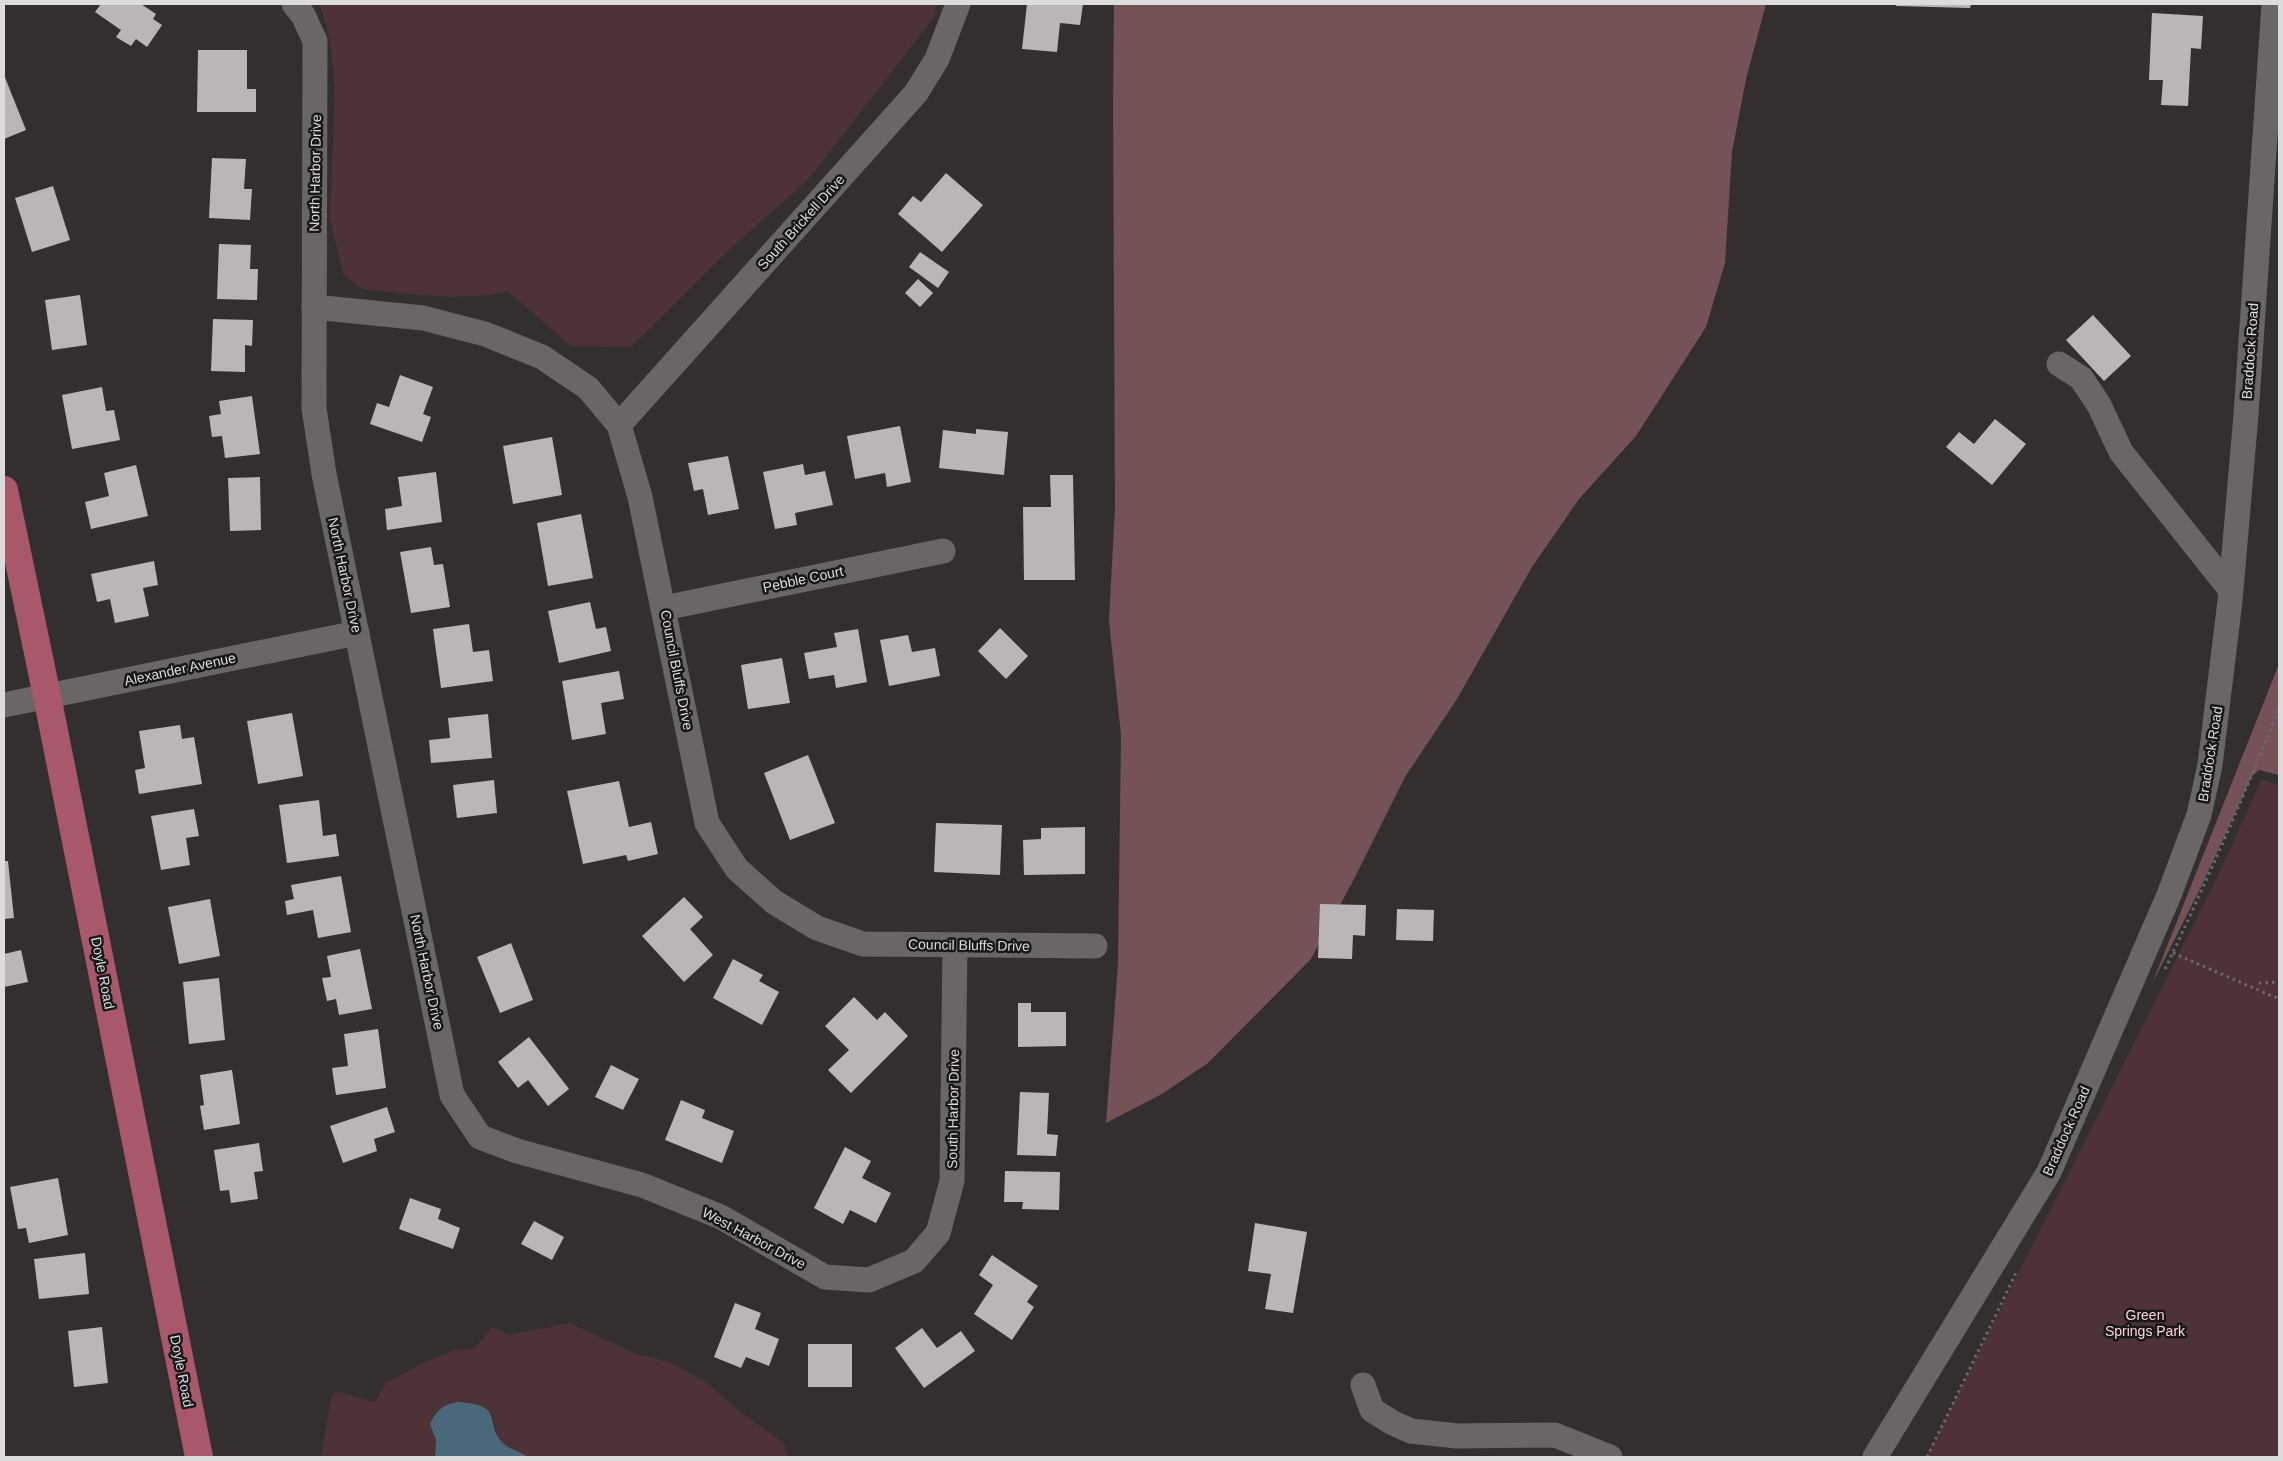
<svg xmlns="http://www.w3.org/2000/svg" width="2283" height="1461" font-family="Arial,sans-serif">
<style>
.green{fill:#4d3236}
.forest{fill:#745256}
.water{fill:#4b687b}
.building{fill:#bbb6b6}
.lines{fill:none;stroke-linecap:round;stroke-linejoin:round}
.path{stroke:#6d6a6a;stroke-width:3;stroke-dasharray:2.5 4;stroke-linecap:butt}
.minor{stroke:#6a6666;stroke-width:25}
.major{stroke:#a85869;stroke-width:28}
.labels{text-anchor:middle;stroke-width:5;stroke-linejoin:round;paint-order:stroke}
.street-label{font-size:14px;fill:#dddbdb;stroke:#191818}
.park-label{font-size:14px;fill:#fdd5d9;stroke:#191818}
</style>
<rect width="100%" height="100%" fill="#332f2f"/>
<g class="green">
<path d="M320,4H936L935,16L808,180L729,250L631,347L571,346L507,291L493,295L451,297L408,294L362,289L343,274L330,219L335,87L330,41Z"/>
<path d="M2262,779L2279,785V1457H1926L2213,886Z"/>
<path d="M570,1323L636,1354L669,1362L706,1382L737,1409L784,1443L788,1457H527C520,1451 513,1451 506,1446C496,1440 495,1424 492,1414L446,1405L435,1413L430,1424L436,1440L435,1457H321L331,1398L335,1391L375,1402L386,1383L423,1363L455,1350L474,1349L492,1327L509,1335Z"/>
</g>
<g class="forest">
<path d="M1114,4H1766L1746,79L1732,152L1725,263L1706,327L1636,436L1579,499L1532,567L1457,699L1405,777L1353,881L1311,959L1208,1063L1162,1094L1106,1123L1118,965L1121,735L1109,621L1115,506L1113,106Z"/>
<path d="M2279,664V775L2259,770L2252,776L2203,883L2152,984Z"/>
</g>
<path class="water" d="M457,1402C508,1405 482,1422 504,1444C510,1450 520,1451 527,1457H435L436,1440L430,1424C436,1410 443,1405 457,1402Z"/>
<g class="building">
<path d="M101,4H141L156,14L153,19L162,25L147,47L136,39L131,46L116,37L121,30L95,12Z"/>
<path d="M1027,4H1083L1080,25L1060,23L1057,52L1022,49Z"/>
<path d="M1896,4H1971L1970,8L1896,6Z"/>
<path d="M2152,13L2203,16L2201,49L2191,48L2188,106L2161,105L2163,80H2149Z"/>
<path d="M198,50H247V89H256V112H197Z"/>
<path d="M4,75L26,130L4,139Z"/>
<path d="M212,158L246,159L244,189H252L250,220L209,218Z"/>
<path d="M946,173L983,205L942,252L898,214L913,196L921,202Z"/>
<path d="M53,186L70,240L32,252L15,198Z"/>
<path d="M219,244L251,245L250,269H258L257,300L217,299Z"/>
<path d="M920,252L949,272L938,288L909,267Z"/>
<path d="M918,279L933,293L920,307L905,293Z"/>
<path d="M80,295L87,345L52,350L45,300Z"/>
<path d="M2093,315L2131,356L2104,381L2066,340Z"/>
<path d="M213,319L253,320L252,346L245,345V372L211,371Z"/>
<path d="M400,375L433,387L423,414L431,417L422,442L370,424L377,403L389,407Z"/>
<path d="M102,387L106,411L114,410L120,440L72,449L62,395Z"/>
<path d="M252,396L260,454L225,458L222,436L212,437L209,416L221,414L219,401Z"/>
<path d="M1995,419L2026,444L1992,485L1946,447L1959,432L1974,444Z"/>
<path d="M900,426L911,482L887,487L885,473L855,479L847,436Z"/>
<path d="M976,429L1008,432L1004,475L939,468L943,430L976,434Z"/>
<path d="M552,437L562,495L513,504L503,446Z"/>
<path d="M728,456L739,509L708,515L703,489L694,491L688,463Z"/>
<path d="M803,464L805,475L825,471L833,505L795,513L797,525L775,529L763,472Z"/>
<path d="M136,465L148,516L91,529L85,502L109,496L104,473Z"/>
<path d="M436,472L442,522L387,530L385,509L402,506L398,477Z"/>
<path d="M1050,475H1073L1075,580H1024L1023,507H1051Z"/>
<path d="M260,477L261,530L230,531L228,478Z"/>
<path d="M581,514L593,578L548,586L537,523Z"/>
<path d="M431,547L434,565L443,564L450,607L411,613L400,552Z"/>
<path d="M154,561L158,585L143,588L149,616L115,623L110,599L97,602L91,574Z"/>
<path d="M590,602L596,629L606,627L611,651L559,663L548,611Z"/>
<path d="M469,624L473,652L489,650L493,681L441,688L433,629Z"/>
<path d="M1000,628L1028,656L1006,679L978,651Z"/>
<path d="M858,629L867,682L836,688L834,675L809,679L804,653L837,647L834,633Z"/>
<path d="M908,635L912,652L935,648L940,676L889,686L880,640Z"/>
<path d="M782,658L790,703L748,709L741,665Z"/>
<path d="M619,671L624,699L601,703L606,734L572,740L562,681Z"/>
<path d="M292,713L303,776L258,784L247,721Z"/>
<path d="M488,714L492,758L431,763L429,740L450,738L448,718Z"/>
<path d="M180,725L182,739L194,737L202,784L139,794L135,770L145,768L139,731Z"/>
<path d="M808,755L835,823L790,840L764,773Z"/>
<path d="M494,780L497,813L457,818L453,785Z"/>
<path d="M619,781L629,827L651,822L658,854L628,861L626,855L583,864L567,791Z"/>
<path d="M319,800L323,836L336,834L339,856L287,863L279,805Z"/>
<path d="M194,809L199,836L186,838L190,865L161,870L151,816Z"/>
<path d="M936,823L1002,825L1000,875L934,872Z"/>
<path d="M1085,827V874L1024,875L1023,840L1041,839V828Z"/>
<path d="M4,861H8L14,918L4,919Z"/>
<path d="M341,876L351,932L318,938L313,910L287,915L285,901L294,899L291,885Z"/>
<path d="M684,897L703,917L690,929L713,955L684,982L642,936Z"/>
<path d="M210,899L220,956L179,964L168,907Z"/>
<path d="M1320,904L1366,905L1365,936L1353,935L1352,959L1318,958Z"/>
<path d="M1397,909L1434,910L1433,941L1396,940Z"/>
<path d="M511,943L533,1000L500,1013L477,957Z"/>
<path d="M360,949L372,1009L339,1015L336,999L327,1001L322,978L331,977L327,956Z"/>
<path d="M21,950L28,982L4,987V954Z"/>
<path d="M733,959L763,975L759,981L779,992L762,1025L713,998Z"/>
<path d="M219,978L225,1040L189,1044L183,982Z"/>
<path d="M854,997L877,1020L885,1012L908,1036L851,1093L828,1070L849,1050L825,1026Z"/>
<path d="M1018,1003H1031V1012H1066V1046L1018,1047Z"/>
<path d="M378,1029L386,1088L336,1095L332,1068L348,1066L344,1034Z"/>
<path d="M529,1037L569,1089L548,1106L528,1080L518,1088L498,1062Z"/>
<path d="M611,1065L639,1079L623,1110L595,1097Z"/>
<path d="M232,1070L240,1124L204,1130L200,1106L204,1105L200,1075Z"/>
<path d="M1020,1092L1049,1093L1047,1134L1058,1135L1056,1156L1017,1155Z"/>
<path d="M681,1100L705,1110L702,1118L734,1131L722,1163L665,1140Z"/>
<path d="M387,1107L395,1132L374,1139L377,1151L343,1163L330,1126Z"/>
<path d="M259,1143L263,1171L254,1172L258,1199L231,1203L229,1190L220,1191L214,1150Z"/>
<path d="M845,1147L871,1161L862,1178L891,1193L876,1223L850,1210L843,1224L814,1208Z"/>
<path d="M1005,1171L1060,1172L1059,1210L1022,1209L1023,1202H1004Z"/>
<path d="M58,1178L68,1235L29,1243L26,1228L18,1229L10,1187Z"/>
<path d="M410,1198L441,1209L438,1219L460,1228L453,1249L399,1229Z"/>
<path d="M534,1221L564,1237L552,1260L521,1244Z"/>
<path d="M1255,1223L1307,1232L1293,1313L1265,1309L1271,1274L1248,1271Z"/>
<path d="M85,1253L89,1294L39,1299L34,1259Z"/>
<path d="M992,1255L1038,1286L1027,1302L1034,1307L1012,1340L974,1314L993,1285L979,1275Z"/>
<path d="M735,1303L761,1313L755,1329L779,1339L769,1366L746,1357L741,1368L714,1357Z"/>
<path d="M102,1327L108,1383L74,1387L68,1331Z"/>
<path d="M922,1328L937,1348L961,1331L975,1351L924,1388L895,1348Z"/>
<rect x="808" y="1344" width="44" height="43"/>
</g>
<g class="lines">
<g class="path">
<path d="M2173,953L2279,999"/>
<path d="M2165,969C2206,883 2244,797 2279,708"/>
<path d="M2259,983L2279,982"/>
<path d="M1927,1457L2016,1273"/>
</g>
<g class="minor">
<path d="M294,4L303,15L315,41L314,408L324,474L452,1095L480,1137L517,1151L642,1185L721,1217L825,1277L869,1280L914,1261L938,1233L952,1181L955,946"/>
<path d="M314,307L423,318L485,334L542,357L588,388L619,425L640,497L707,823L737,869L774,902L817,928L863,944L1095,946"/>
<path d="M2059,364L2081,378L2099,405L2121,452L2230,589"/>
<path d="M619,425L916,93L937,59L958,4"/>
<path d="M664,608L943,551"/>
<path d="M4,705L357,633"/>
<path d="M1363,1385L1372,1410L1393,1423L1411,1431L1457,1436L1555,1435L1610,1457"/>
<path d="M1875,1457L2049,1172L2169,895L2199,815L2210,765L2230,601L2246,415L2274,4"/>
</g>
<path class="major" d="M4,490L47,696L199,1457"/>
</g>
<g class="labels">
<g class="street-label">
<text transform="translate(315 173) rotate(-89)" y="5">North Harbor Drive</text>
<text transform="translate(801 222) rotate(-48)" y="5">South Brickell Drive</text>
<text transform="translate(2250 351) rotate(-86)" y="5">Braddock Road</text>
<text transform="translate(345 575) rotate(78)" y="5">North Harbor Drive</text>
<text transform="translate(803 579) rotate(-12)" y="5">Pebble Court</text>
<text transform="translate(180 669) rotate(-12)" y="5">Alexander Avenue</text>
<text transform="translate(677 670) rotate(79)" y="5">Council Bluffs Drive</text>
<text transform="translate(2210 754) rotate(-81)" y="5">Braddock Road</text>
<text transform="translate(969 945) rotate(1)" y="5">Council Bluffs Drive</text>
<text transform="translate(427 972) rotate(78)" y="5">North Harbor Drive</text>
<text transform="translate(103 973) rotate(79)" y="5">Doyle Road</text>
<text transform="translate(953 1109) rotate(-89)" y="5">South Harbor Drive</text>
<text transform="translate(2066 1131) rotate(-66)" y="5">Braddock Road</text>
<text transform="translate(754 1238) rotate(28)" y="5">West Harbor Drive</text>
<text transform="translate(182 1371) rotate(79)" y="5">Doyle Road</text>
</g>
<g class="park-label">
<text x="2145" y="1320">Green<tspan x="2145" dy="16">Springs Park</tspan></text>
</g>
</g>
<rect width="2283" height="1461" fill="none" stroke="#dddbdb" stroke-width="10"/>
</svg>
